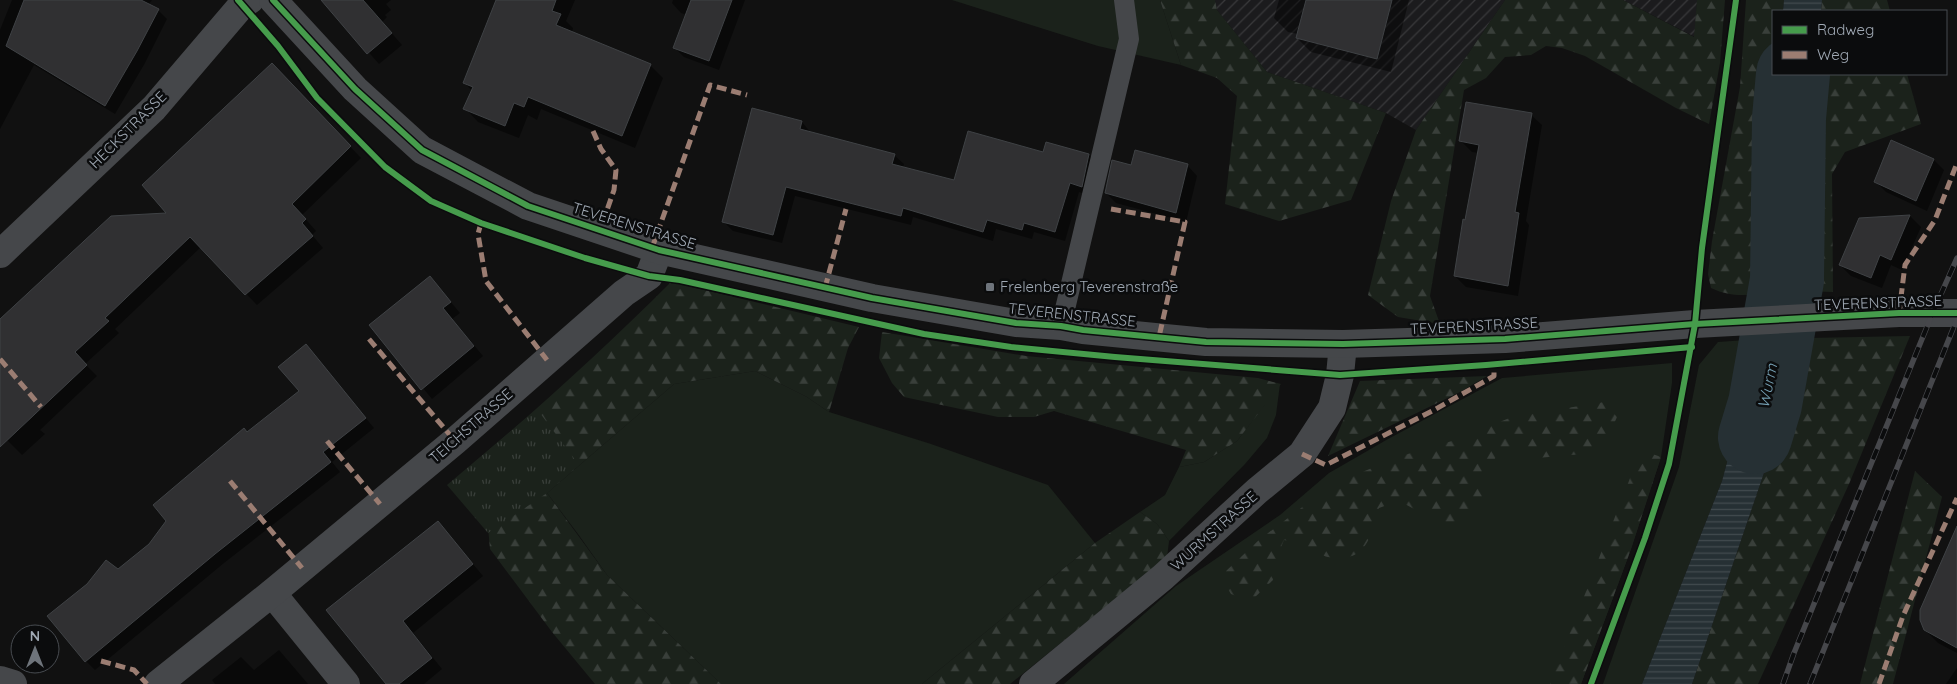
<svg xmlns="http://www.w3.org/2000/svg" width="1957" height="684" font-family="Quicksand,sans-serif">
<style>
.industrial{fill:url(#industrial-furrows)}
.grass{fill:#1b221b}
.forest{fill:url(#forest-firs)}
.park{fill:url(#park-tufts)}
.water{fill:url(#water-rules)}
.shadow{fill:#0007}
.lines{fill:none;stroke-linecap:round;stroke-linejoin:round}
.river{stroke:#263034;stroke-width:74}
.building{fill:#303032;stroke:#3f4245}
.path{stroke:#46484c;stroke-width:3;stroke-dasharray:2.5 4;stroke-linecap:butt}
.service{stroke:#45474a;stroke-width:20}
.minor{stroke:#45474a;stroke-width:28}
.tertiary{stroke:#45474a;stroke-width:28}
.rail-casing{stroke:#46474b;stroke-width:5.5}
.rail{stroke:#0b0c0d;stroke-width:4;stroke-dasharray:11;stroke-linecap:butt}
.quiet{stroke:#9b7d72;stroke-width:5;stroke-dasharray:10 5;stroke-linecap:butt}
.cycleway-casing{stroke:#0b0c0d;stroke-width:9}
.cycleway{stroke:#469c4c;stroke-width:6}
.poi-dot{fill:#6e747b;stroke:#0b0c0d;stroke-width:2}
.labels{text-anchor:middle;stroke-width:5;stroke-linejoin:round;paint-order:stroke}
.street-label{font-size:15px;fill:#a0a9b4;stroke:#0b0c0d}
.poi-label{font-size:15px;fill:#a0a9b4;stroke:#0b0c0d;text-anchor:start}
.water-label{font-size:16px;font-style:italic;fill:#749eb2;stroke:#0b0c0d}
</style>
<defs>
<pattern id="industrial-furrows" width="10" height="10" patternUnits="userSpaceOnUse" patternTransform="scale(1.25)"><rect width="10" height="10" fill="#1b1b1d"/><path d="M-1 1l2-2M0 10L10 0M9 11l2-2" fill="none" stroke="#39393b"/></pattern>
<pattern id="forest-firs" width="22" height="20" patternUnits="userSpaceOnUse" patternTransform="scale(1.25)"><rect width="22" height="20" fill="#1b221b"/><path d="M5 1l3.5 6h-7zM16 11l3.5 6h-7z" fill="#393f3a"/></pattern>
<pattern id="park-tufts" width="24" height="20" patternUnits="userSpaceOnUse" patternTransform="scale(1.25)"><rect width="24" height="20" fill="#1b221b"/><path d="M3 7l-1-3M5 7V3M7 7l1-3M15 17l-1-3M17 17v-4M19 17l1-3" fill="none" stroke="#393f3a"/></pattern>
<pattern id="water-rules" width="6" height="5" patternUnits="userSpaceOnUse" patternTransform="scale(1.25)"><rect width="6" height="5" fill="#263034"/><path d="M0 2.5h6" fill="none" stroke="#424b4f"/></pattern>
</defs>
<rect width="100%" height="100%" fill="#111"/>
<g class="industrial">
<path d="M1215,0H1505L1416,130L1386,113L1267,72L1217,10Z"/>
<path d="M1623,0H1697L1695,37Z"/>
</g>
<g class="grass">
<path d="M952,0H1160L1181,65L1098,46Z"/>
<path d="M1760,339L1722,481L1642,684H1603L1679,467L1699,365L1718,342Z"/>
<path d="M1672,363V383L1661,457L1631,549L1581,684H1064L1176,586L1280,515L1329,473L1388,439L1502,378Z"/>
<path d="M755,371L807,397L829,412L931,444L1048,485L1095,543L922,684H721L607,575L578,534L547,493L674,384Z"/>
<path d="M1280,384L1276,415L1267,438L1245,464L1169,541L1157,524L1140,512L1165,495L1179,467L1204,462L1237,441Z"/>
</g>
<g class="forest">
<path d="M1160,0H1215L1217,10L1267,72L1386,113L1351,200L1279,221L1225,204L1237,96L1217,78L1181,65Z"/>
<path d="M1505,0H1623L1694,37L1697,0H1725L1720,63L1709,124L1676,108L1585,56L1562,48L1546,46L1531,55L1505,57L1486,78L1464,90L1430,296L1440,324L1398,317L1368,295L1391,201L1416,130Z"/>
<path d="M1746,0H1784L1783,11H1773V74H1778L1769,191L1771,293C1748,295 1732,298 1711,288L1708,274L1712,241L1740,87Z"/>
<path d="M1822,0H1887L1890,11H1821Z"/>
<path d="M1815,74H1907L1921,124L1845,152L1832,174L1833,292L1807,291L1805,170Z"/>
<path d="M671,282L859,327L848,348L829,412L807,397L755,371L674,384L547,493L607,575L721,684H595L552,632L490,549L485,493L475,462C543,404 608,345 671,282Z"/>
<path d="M882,332L1026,356L1258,378L1281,384L1237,441L1204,462L1179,467L1186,450L1054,411L1034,417H998L904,397L892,383L879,358Z"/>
<path d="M1910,336L1849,484L1758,684H1692L1810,338Z"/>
<path d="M1487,376L1462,391L1328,456L1360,381Z"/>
<path d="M1604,402L1617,417L1612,428L1599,442L1583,454L1537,458L1524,451L1503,450L1491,463L1485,489L1478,508L1470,519L1458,526L1440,523L1403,503L1390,504L1379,508C1371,537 1366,564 1328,557C1322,556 1316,550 1310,548C1302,544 1293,542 1284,540L1277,557L1273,580L1254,598L1244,599L1231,594L1225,584L1226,571L1259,540L1309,502L1355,475L1401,456L1452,441L1512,417Z"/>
<path d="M1641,450L1661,457L1631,549L1581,684H1550Z"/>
<path d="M1915,471L1942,497L1893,684H1860Z"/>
<path d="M1140,512L1157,524L1169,541L1167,557L1010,684H922L1095,543Z"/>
</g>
<path class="park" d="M537,409L579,465L547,493L488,533L447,485Z"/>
<g class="water">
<path d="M1784,0H1822L1821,11H1783Z"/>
<path d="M1778,74H1815L1805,170L1807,291L1771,293L1769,191Z"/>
<path d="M1810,338L1692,684H1642L1722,481L1760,339Z"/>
</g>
<g class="shadow">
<path d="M12,0H152L148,5L158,10L167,19L145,63L115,114L34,65L0,129V30Z"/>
<path d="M323,0H391L386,4L391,10L385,15L387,17L382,22L402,45L379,64Z"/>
<path d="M497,0H575L566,21L573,28L572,33L650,65L663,78L635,148L541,109L537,120L528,115L519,138L478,122L465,108L472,91L464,82Z"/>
<path d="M673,0H745L719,70L684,57L674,47L687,15L681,13L672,3Z"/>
<path d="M1279,0H1409L1391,72L1311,52L1297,38L1298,34L1288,32L1274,18Z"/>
<path d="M283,76L361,158L302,215L316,231L312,235L323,248L257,305L201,247L115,329L119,333L85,364L97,376L40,430L45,434L22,455L6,439L0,445V332L169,214Z"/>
<path d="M753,109L802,122L811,133L894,155L904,164L903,168L955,182L1044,154L1046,144L1089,155L1098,165L1091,196L1079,192L1065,241L1034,232L1032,239L996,229L993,241L913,217L911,225L795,196L782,243L733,231L723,221Z"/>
<path d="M1531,115L1542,125L1526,221L1529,225L1518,296L1466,287L1455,276L1479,153L1472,152L1461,141Z"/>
<path d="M1892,142L1934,160L1944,170L1927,211L1886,192L1875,181Z"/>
<path d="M1187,165L1197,176L1186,222L1116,203L1106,193L1132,167Z"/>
<path d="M1910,216L1921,227L1902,270L1891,265L1882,288L1851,276L1840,265L1860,219Z"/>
<path d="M430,277L460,313L452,319L483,356L432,399L371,325Z"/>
<path d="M306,346L374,428L332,462L340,472L224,563L95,670L86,661L118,570L150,545L248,433L301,392Z"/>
<path d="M438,522L483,576L413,633L442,669L424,684H388L328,610Z"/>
<path d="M1957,530V653L1938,643L1925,630Z"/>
<path d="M279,650L308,684H215L212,680L241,657L254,670Z"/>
<path d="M1957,668V684H1946Z"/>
</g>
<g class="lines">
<path class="river" d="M1755,437L1765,404L1787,280L1789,118L1793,74"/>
</g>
<g class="building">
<path d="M24,0H141L159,9L137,51L105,106L6,46Z"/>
<path d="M321,0H363L392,33L367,54Z"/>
<path d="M496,0H556L552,11L561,14L556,25L651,64L622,136L528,97L524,107L514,103L505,126L463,109L473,87L463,83Z"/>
<path d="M691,0H732L709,61L673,48Z"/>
<path d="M1306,0H1392L1377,59L1296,38Z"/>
<path d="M272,63L351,146L292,204L306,219L302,223L313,236L245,295L190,237L105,318L109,321L75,352L87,365L0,447V319L111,216L166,213L142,185Z"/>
<path d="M1466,102L1532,113L1515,212L1519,213L1508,286L1454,276L1463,219L1465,220L1479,145L1459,141Z"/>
<path d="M752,108L802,121L800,129L895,154L892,164L954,180L968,131L1043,152L1046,142L1089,154L1082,187L1070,183L1055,232L1024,223L1022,230L987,220L983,232L903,208L901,216L786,187L773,235L722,222Z"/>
<path d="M1891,140L1934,159L1916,201L1874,182Z"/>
<path d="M1135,150L1188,164L1176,213L1105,193L1112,160L1131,165Z"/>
<path d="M1910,215L1891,260L1880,255L1871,278L1839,265L1859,218Z"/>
<path d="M430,276L451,302L443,308L474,346L421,390L369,325Z"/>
<path d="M306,344L366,418L323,452L331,462L215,554L85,662L47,616L87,584L106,560L118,569L149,544L166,521L153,505L244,428L247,432L299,391L278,367Z"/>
<path d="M438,521L473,564L403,621L432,658L399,684H386L326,610Z"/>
<path d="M1957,526V648L1924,630L1920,620V610Z"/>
</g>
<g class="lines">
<path class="path" d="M416,189L431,201L465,216"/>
<path class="service" d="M1061,326L1129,39L1124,0"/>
<g class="minor">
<path d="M0,254L154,108L242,5L250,0"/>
<path d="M272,593L346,684"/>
<path d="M0,680L13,684"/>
<path d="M158,684L272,593L455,441L624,293L649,276L659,250"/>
<path d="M1033,684L1163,577L1257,491L1302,454L1332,408L1340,375L1343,344"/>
</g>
<path class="tertiary" d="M273,0L355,89L422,150L528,206L659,250L872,298L1016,323L1061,326L1083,330L1206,342L1343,344L1505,339L1695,324L1899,313H1957"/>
<defs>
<g id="rail">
<path d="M1783,684L1794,653L1933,312L1957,258"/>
<path d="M1810,684L1957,319"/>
</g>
</defs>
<use href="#rail" class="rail-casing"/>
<use href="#rail" class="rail"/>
<g class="quiet">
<path d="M593,131L601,149L616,170L614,190L600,230"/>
<path d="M1111,209L1185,222L1159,337"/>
<path d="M481,223L478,234L486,281L547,360"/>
<path d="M652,248L710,85L747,95"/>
<path d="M825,288L846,209"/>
<path d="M1899,313L1905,265L1935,220L1957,163"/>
<path d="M369,339L455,441"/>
<path d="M0,359L41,407"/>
<path d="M327,441L380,504"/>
<path d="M1302,454L1326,465L1434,410L1494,376V365"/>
<path d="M230,481L302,568"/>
<path d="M101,661L134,670L147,684"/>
<path d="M1879,684L1903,616L1957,498"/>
</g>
<defs>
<g id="cycleway">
<path d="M238,0L278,46L317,98L385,167L431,201L481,223L585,258L649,276L680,280L924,334L1011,347L1115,357L1340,375L1486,365L1692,347"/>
<path d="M273,0L355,89L422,150L528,206L659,250L872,298L1016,323L1061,326L1083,330L1206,342L1343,344L1505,339L1695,324L1899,313H1957"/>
<path d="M1591,684L1645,538L1669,464L1695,324L1702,248L1736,0"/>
</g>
</defs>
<use href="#cycleway" class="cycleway-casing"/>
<use href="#cycleway" class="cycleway"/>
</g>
<rect class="poi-dot" x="985" y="282" width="10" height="10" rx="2.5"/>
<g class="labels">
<g class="street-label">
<text transform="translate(128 130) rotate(-45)" y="5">HECKSTRASSE</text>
<text transform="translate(634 226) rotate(17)" y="5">TEVERENSTRASSE</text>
<text transform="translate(1878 303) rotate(-2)" y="5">TEVERENSTRASSE</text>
<text transform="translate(1072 315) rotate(6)" y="5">TEVERENSTRASSE</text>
<text transform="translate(1474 326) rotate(-3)" y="5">TEVERENSTRASSE</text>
<text transform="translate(471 426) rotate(-41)" y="5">TEICHSTRASSE</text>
<text transform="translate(1214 531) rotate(-42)" y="5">WURMSTRASSE</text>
</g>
<g class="poi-label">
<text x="1000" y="292">Frelenberg Teverenstraße</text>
</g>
<g class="water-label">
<text transform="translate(1767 386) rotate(-79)" y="6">Wurm</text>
</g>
</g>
<rect x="1772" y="10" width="175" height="65" fill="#0b0c0d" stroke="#474b50"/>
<rect x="1782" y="26" width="25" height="8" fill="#469c4c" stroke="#474b50"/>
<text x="1817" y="35" font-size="15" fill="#a0a9b4">Radweg</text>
<rect x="1782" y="51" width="25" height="8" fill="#9b7d72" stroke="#474b50"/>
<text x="1817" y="60" font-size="15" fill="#a0a9b4">Weg</text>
<g transform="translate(35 649)"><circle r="24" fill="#0b0c0d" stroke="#474b50"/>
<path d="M0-4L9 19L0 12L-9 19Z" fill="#6e747b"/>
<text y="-8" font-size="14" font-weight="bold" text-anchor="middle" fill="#a0a9b4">N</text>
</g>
</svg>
